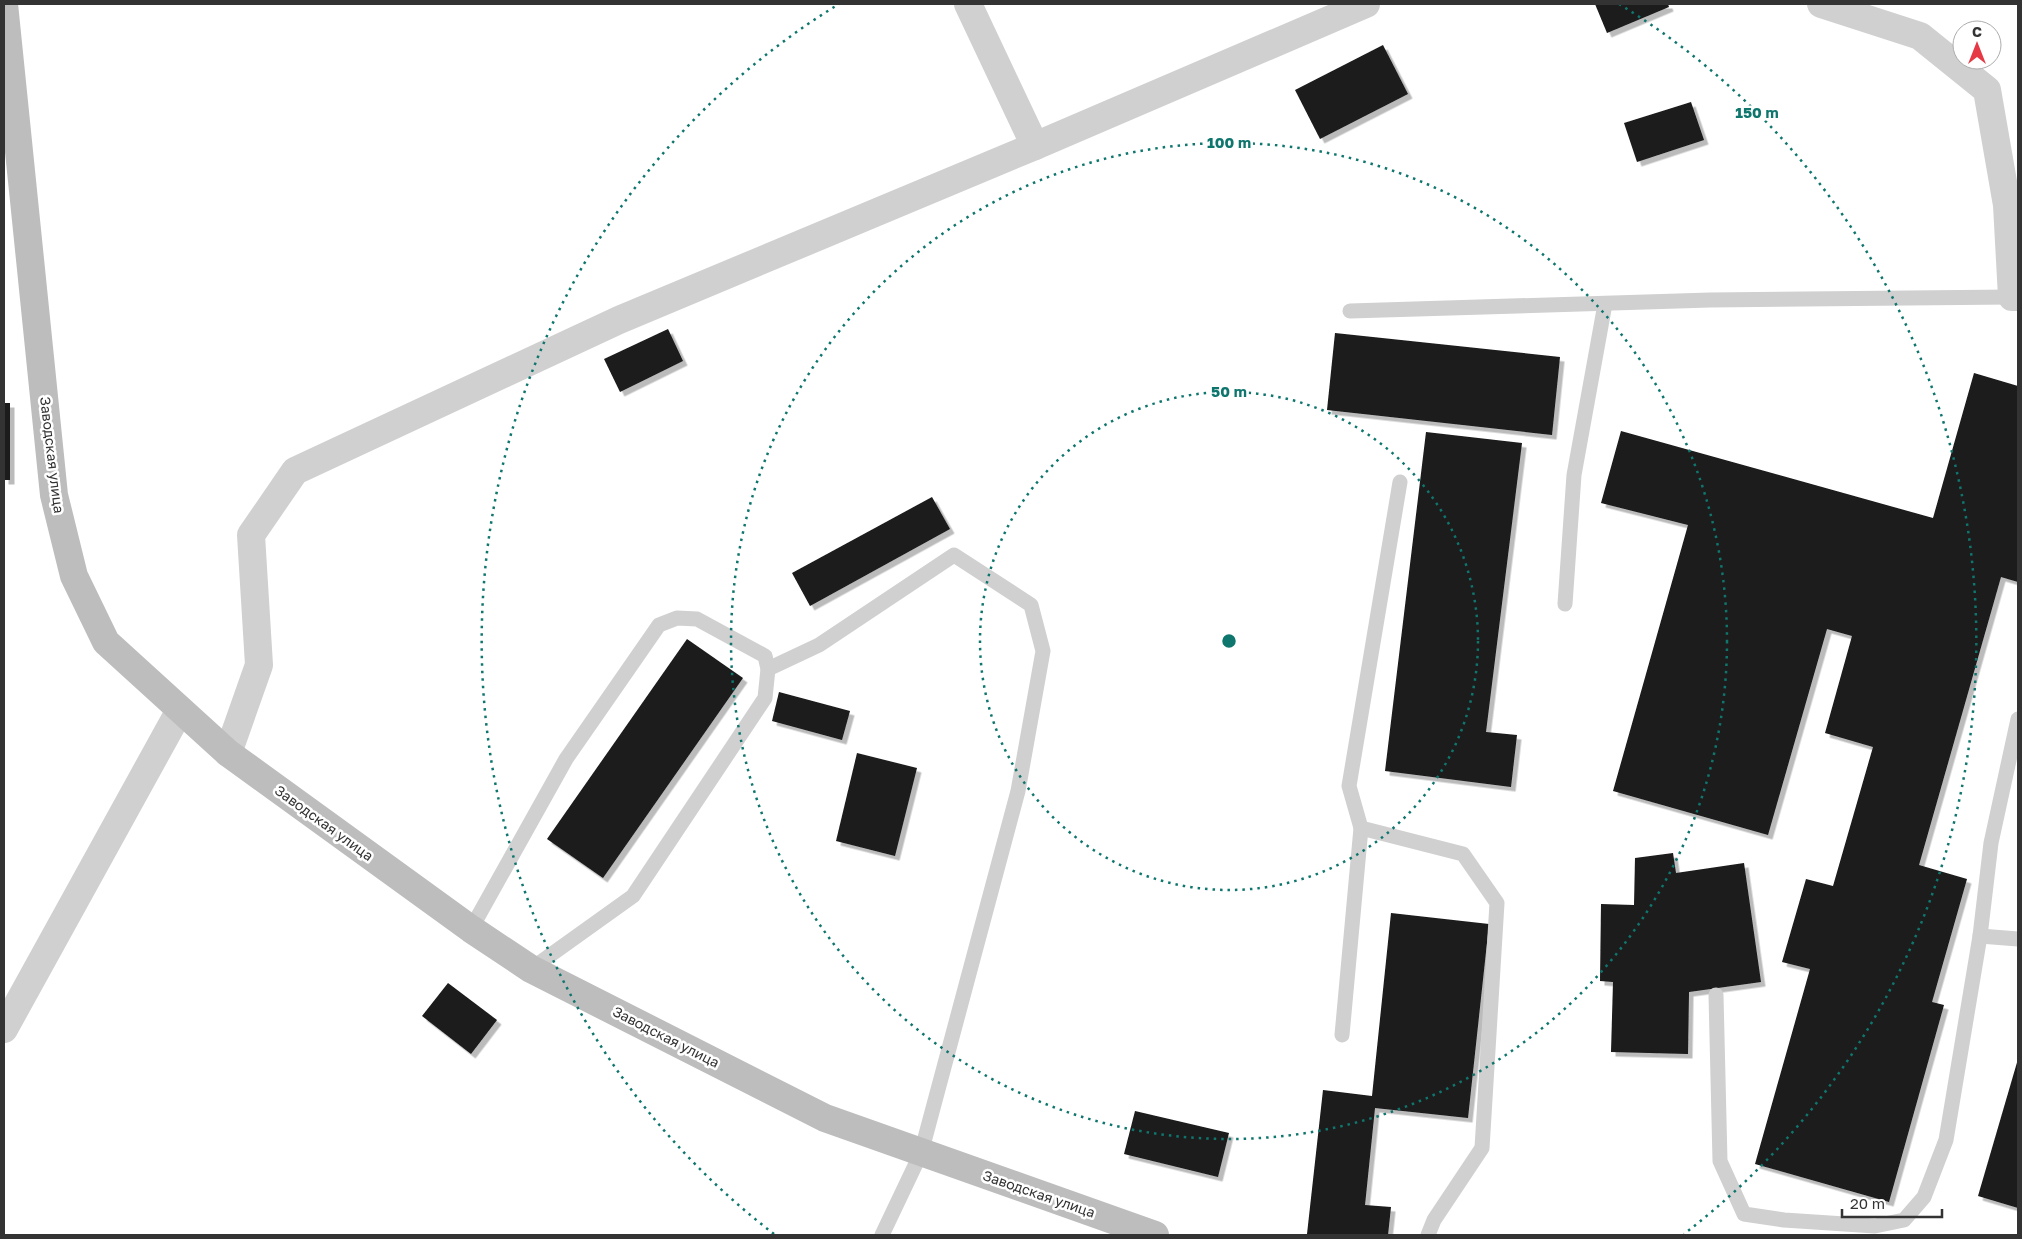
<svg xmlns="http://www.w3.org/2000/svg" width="2022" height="1239" font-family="'Golos Text',sans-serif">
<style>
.building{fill:#1a1a1a;filter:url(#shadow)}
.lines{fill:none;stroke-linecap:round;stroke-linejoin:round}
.lane{stroke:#d0d0d0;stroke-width:15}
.street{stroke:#d0d0d0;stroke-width:28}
.secondary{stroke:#bdbdbd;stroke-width:28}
.ring{fill:none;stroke:#0f766e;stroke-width:2.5;stroke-dasharray:2.5 5}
.labels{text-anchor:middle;stroke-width:5;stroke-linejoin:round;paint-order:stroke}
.street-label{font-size:14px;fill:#333;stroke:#fff}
.centre{fill:#0f766e;stroke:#fff;stroke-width:2.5}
.ring-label{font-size:15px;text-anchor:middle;font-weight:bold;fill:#0f766e;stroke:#fff;stroke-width:5;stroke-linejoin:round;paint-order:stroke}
</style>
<defs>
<filter id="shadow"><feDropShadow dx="4.5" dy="4.5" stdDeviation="0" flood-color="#0004"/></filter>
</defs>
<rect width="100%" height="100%" fill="#fff"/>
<g class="building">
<path d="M1595,4H1668L1669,7L1607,33Z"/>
<path d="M1383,45L1408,94L1320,139L1295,90Z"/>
<path d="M1691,102L1704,140L1637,162L1624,123Z"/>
<path d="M668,329L683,361L620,392L604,359Z"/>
<path d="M1335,333L1560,357L1552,435L1327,410Z"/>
<path d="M1974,373L2018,386V582L2001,577L1919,865L1967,879L1932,1002L1944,1005L1889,1202L1755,1164L1810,969L1782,962L1806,879L1833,886L1873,747L1825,733L1852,636L1827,629L1768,835L1613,791L1688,525L1601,503L1621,431L1933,518Z"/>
<rect x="4" y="403" width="6" height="77"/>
<path d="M1426,432L1522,443L1486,732L1517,735L1511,787L1385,771Z"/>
<path d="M932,497L950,529L810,606L792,573Z"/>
<path d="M687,639L743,678L603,878L547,839Z"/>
<path d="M779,692L850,711L842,740L772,721Z"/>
<path d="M857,753L917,768L895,856L836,841Z"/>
<path d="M1673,853L1676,873L1744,863L1761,982L1689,992L1688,1054L1611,1052L1613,982L1600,981L1601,904L1634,905L1635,858Z"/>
<path d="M1391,913L1489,924L1468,1118L1375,1108L1365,1205L1391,1207L1388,1235L1307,1234L1323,1090L1372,1096Z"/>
<path d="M448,983L497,1020L471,1054L422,1016Z"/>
<path d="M2018,1059V1208L1978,1196Z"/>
<path d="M1135,1111L1229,1133L1218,1177L1124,1154Z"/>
</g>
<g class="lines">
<g class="lane">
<path d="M1350,311L1710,300L2012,297"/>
<path d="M1400,482L1349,786L1361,828L1463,854L1497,903L1482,1148L1434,1220L1428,1235"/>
<path d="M1565,604L1574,475L1605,304"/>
<path d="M768,669L819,645L954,555L1031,605L1043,651L1018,791L921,1153L882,1235"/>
<path d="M471,929L566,759L659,625L677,618L697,619L765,656L768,669L765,698L633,896L531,969"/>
<path d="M1980,936L2018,939"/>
<path d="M1716,995L1720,1161L1744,1214L1784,1220L1875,1226L1904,1220L1924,1197L1946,1140L1980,936L1991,843L2018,719"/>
<path d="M1342,1035L1361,828"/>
</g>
<g class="street">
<path d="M968,4L1035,146"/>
<path d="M1821,4L1920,36L1987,90L2007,205L2012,297H2018"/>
<path d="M228,753L259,665L251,535L295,471L619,320L1035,146L1366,4"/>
<path d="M4,1029L180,710"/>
</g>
<path class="secondary" d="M4,4L54,495L74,576L106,642L228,753L471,929L531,969L825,1118L1155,1235"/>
</g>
<g class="ring">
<circle cx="1229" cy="641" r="249"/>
<circle cx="1229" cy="641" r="498"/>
<path d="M774 1234A747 747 0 0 1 839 4M1619 4A747 747 0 0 1 1684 1234"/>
</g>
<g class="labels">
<g class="street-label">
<text transform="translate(52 455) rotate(83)" y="5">Заводская улица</text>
<text transform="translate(324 823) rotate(36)" y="5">Заводская улица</text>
<text transform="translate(666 1037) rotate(27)" y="5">Заводская улица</text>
<text transform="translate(1039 1194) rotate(19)" y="5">Заводская улица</text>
</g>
</g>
<circle cx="1229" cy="641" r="8" class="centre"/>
<g class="ring-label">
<text x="1757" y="118">150 m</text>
<text x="1229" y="148">100 m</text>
<text x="1229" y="397">50 m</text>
</g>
<rect width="2022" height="1239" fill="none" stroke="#333333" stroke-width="10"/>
<g transform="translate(1977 45)"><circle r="24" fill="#ffffff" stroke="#adadad"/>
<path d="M0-4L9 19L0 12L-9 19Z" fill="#e63946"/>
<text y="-8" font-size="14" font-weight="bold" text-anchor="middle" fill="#333333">С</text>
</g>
<path d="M1842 1209v8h100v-8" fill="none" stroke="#333333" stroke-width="2.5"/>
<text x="1850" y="1209" font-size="15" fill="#333333" stroke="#ffffff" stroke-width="4" paint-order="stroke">20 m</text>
</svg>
